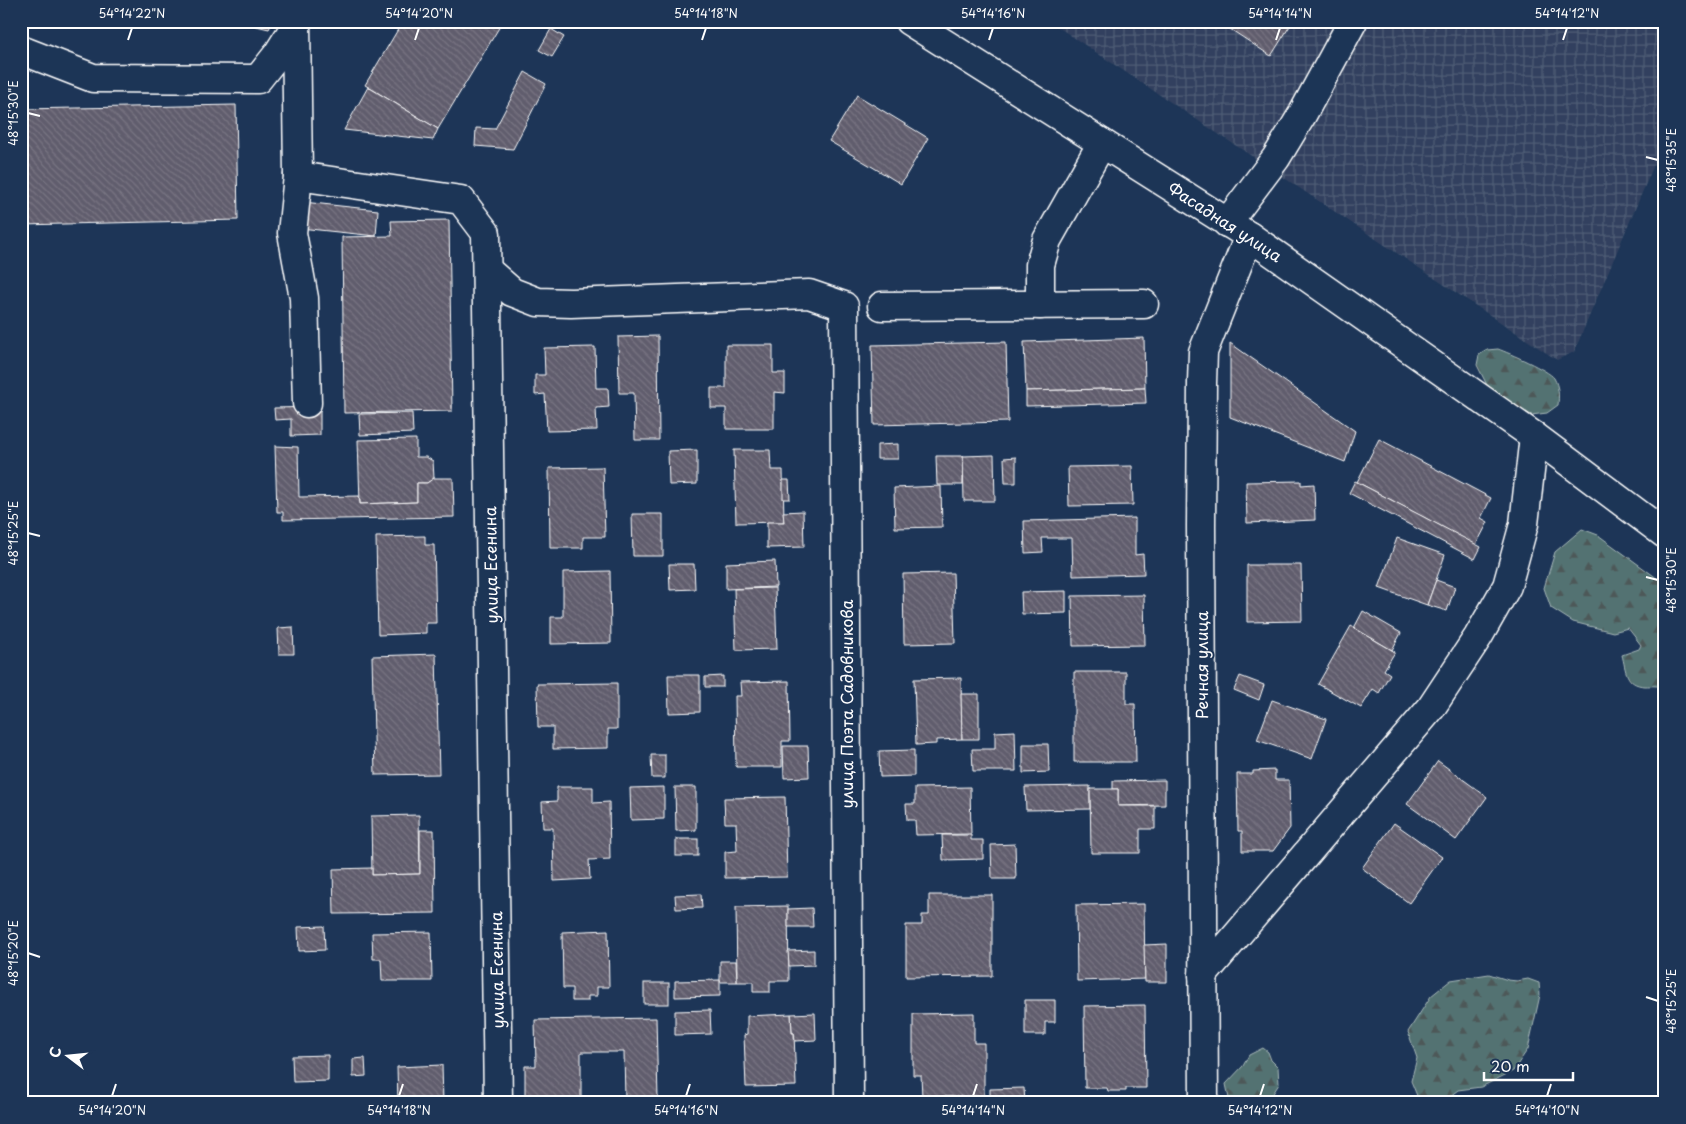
<svg xmlns="http://www.w3.org/2000/svg" width="1686" height="1124" font-family="'Playpen Sans',sans-serif">
<style>
.industrial{fill:url(#industrial-grid)}
.forest{fill:url(#forest-firs);stroke:#a8b8b8}
.building{fill:url(#building-back-hatch);stroke:#fff}
.lines{fill:none;stroke-linecap:round;stroke-linejoin:round}
.minor-casing{stroke:#fff;stroke-width:31}
.major-casing{stroke:#fff;stroke-width:31}
.minor{stroke:#1d3557;stroke-width:28}
.major{stroke:#1d3557;stroke-width:28}
.ticks{fill:none;stroke:#fff;stroke-width:2}
.labels{text-anchor:middle;stroke-width:4;stroke-linejoin:round;paint-order:stroke}
.street-label{font-size:16px;fill:#fff;stroke:#1d3557}
.neatline{fill:none;stroke:#fff;stroke-width:2}
.ticks-label{font-size:12px;text-anchor:middle;fill:#fff}
</style>
<defs>
<pattern id="industrial-grid" width="8" height="8" patternUnits="userSpaceOnUse" patternTransform="scale(1.25)"><rect width="8" height="8" fill="#31415e"/><path d="M0 4h8M4 0v8" fill="none" stroke="#505e76"/></pattern>
<pattern id="forest-firs" width="22" height="20" patternUnits="userSpaceOnUse" patternTransform="scale(1.25)"><rect width="22" height="20" fill="#527272"/><path d="M5 1l3.5 6h-7zM16 11l3.5 6h-7z" fill="#4e5959"/></pattern>
<pattern id="building-back-hatch" width="6" height="6" patternUnits="userSpaceOnUse" patternTransform="scale(1.25)"><rect width="6" height="6" fill="#615d6d"/><path d="M-1 5l2 2M0 0l6 6M5-1l2 2" fill="none" stroke="#797583"/></pattern>
</defs>
<rect width="100%" height="100%" fill="#1d3557"/>
<filter id="ink" filterUnits="userSpaceOnUse"><feTurbulence type="fractalNoise" baseFrequency=".02" numOctaves="2"/><feDisplacementMap in="SourceGraphic" scale="10" xChannelSelector="R" yChannelSelector="G"/><feConvolveMatrix kernelMatrix="1 2 1 2 8 2 1 2 1" color-interpolation-filters="sRGB"/></filter>
<g filter="url(#ink)">
<path class="industrial" d="M1049,21H1665V139L1574,352L1557,360Z"/>
<g class="forest">
<path d="M1498,349C1509,353 1548,370 1554,378C1559,387 1559,396 1558,405L1547,413L1531,415L1510,405L1487,385L1477,365L1479,355L1487,350Z"/>
<path d="M1582,529L1598,535L1665,584V688C1658,685 1652,686 1645,686C1625,685 1626,670 1622,655L1639,649L1641,645L1628,628L1613,632L1573,622L1551,608L1544,588L1555,552Z"/>
<path d="M1489,974L1508,980L1517,981L1528,979L1539,983L1540,995L1528,1049L1513,1071L1481,1087L1458,1090L1441,1103H1420L1411,1081L1417,1058L1408,1032L1431,996L1451,980Z"/>
<path d="M1263,1048L1268,1052L1271,1060L1278,1067L1279,1084L1267,1103H1230L1226,1084L1243,1066L1249,1055Z"/>
</g>
<g class="building">
<path d="M249,21H273L269,29L248,24Z"/>
<path d="M403,21H503L438,129L365,85Z"/>
<path d="M1218,21H1293L1271,56Z"/>
<path d="M551,29L564,37L552,57L539,50Z"/>
<path d="M525,72L546,84L513,149L475,146L476,128L495,129Z"/>
<path d="M368,87L438,129L433,140L344,130Z"/>
<path d="M857,95L928,138L901,184L829,141Z"/>
<path d="M236,105L238,220L21,225V109Z"/>
<path d="M303,202L378,210L376,236L300,228Z"/>
<path d="M449,220L452,411L344,413L342,237L392,236L391,221Z"/>
<path d="M658,336L659,440H635L634,393H619L618,337Z"/>
<path d="M1144,338L1145,388L1026,391L1024,342Z"/>
<path d="M1006,342L1008,422L874,425L872,345Z"/>
<path d="M1230,343L1355,431L1345,462L1230,417Z"/>
<path d="M726,345H773V373H785V393L774,392V429H726V408H711V388H726Z"/>
<path d="M595,347L596,388H608L609,407L596,408L597,430L547,431L545,394L535,395V375H545L544,348Z"/>
<path d="M1145,388L1146,403L1026,406V391Z"/>
<path d="M320,407V435L291,436V419L275,420L274,408Z"/>
<path d="M412,413L413,433L360,435L359,414Z"/>
<path d="M416,439V457H426L433,461L434,478L427,483H417V502L360,504L358,440Z"/>
<path d="M1379,439L1491,498L1481,518L1488,522L1476,545L1357,482Z"/>
<path d="M898,444V459H877V445Z"/>
<path d="M275,446L298,447L299,497L359,496L360,504L417,502V483H427L434,478H453L454,517L283,520V512H277Z"/>
<path d="M697,450V484L669,485L668,451Z"/>
<path d="M734,450H770L771,470H783L784,522L736,523Z"/>
<path d="M994,455L995,501H964L963,456Z"/>
<path d="M936,456H963V485H937Z"/>
<path d="M1016,457V483H1005L1004,458Z"/>
<path d="M1132,466L1133,505L1069,506L1068,467Z"/>
<path d="M603,467L605,537H583V548H550L549,468Z"/>
<path d="M783,480H789L790,499H783Z"/>
<path d="M1301,481V485L1314,484L1315,520L1247,523L1246,482Z"/>
<path d="M1355,481L1481,547L1475,559L1349,493Z"/>
<path d="M941,486L942,527L895,528L894,488Z"/>
<path d="M803,511L804,547L767,548V522H784L783,512Z"/>
<path d="M632,514H663V556H633Z"/>
<path d="M1135,518V555L1143,554L1144,574L1073,576L1072,538H1042L1043,552L1025,553L1024,521Z"/>
<path d="M425,536V545H434L436,623H426V633L378,635L376,537Z"/>
<path d="M1397,538L1445,555L1427,605L1379,588Z"/>
<path d="M775,561L776,587L726,589V563Z"/>
<path d="M669,564H694L695,589L670,590Z"/>
<path d="M1247,565H1301L1302,621L1247,622Z"/>
<path d="M610,571L611,643L551,644V617H563V572Z"/>
<path d="M953,573L955,643L904,644L903,574Z"/>
<path d="M1436,580L1455,587L1447,611L1427,605Z"/>
<path d="M775,588L777,649L736,650L734,589Z"/>
<path d="M1066,591V613L1022,614L1021,592Z"/>
<path d="M1144,595L1145,645L1073,646L1072,596Z"/>
<path d="M1363,611L1401,633L1392,650L1354,628Z"/>
<path d="M1351,626L1395,652L1384,670L1390,674L1379,693L1373,689L1361,708L1318,684Z"/>
<path d="M293,627L294,654H279L278,628Z"/>
<path d="M436,654L439,774L375,775L372,656Z"/>
<path d="M1074,672H1126V704H1135L1136,762H1074Z"/>
<path d="M668,675H700V712L669,713Z"/>
<path d="M723,676V687H705V677Z"/>
<path d="M1240,676L1264,685L1259,700L1234,690Z"/>
<path d="M961,678L962,739L936,740V744L916,745L914,679Z"/>
<path d="M789,681L790,741H782V767H736L735,696H741L740,682Z"/>
<path d="M617,683V729H608V748L553,749V727H538L537,684Z"/>
<path d="M961,694H979V739H962Z"/>
<path d="M1272,700L1326,719L1312,759L1257,740Z"/>
<path d="M1015,731L1016,771H973L972,749H995V732Z"/>
<path d="M1023,744H1048L1049,772L1023,773Z"/>
<path d="M783,746H808L809,777L784,778Z"/>
<path d="M914,750V776L880,777L879,751Z"/>
<path d="M651,755H665V778H652Z"/>
<path d="M1438,761L1487,797L1456,840L1407,804Z"/>
<path d="M1275,770V780H1289L1290,828L1273,851H1242V831H1238L1237,774H1253V771Z"/>
<path d="M1165,780V805L1118,806V789H1113V781Z"/>
<path d="M1090,786V809L1026,810L1025,787Z"/>
<path d="M557,787H593V803L609,802L610,859L589,860L590,879L554,881L553,828H543L542,802L557,801Z"/>
<path d="M664,787V819L631,820L630,788Z"/>
<path d="M675,787H696V830L676,831Z"/>
<path d="M970,787L971,834L916,835L915,820H907L906,804H915V788Z"/>
<path d="M1090,789H1118V806H1155V829H1140V853H1091Z"/>
<path d="M785,797L787,877L725,878V852L737,851L736,823H725L724,798Z"/>
<path d="M419,815L420,874L372,875L371,816Z"/>
<path d="M1394,823L1442,857L1409,903L1362,868Z"/>
<path d="M420,830H434L435,913L334,914L333,869L372,868V875L420,874Z"/>
<path d="M942,835H971V840H983V859L943,860Z"/>
<rect x="676" y="839" width="22" height="17"/>
<path d="M1015,844L1016,879H992L991,845Z"/>
<path d="M701,894L702,908L676,909L675,895Z"/>
<path d="M929,895H992V976L906,977V925H922V915H929Z"/>
<path d="M1144,904L1145,979L1077,981L1076,905Z"/>
<path d="M788,906L789,981H770V992H753V982H737L736,907Z"/>
<path d="M812,908L813,927H788V909Z"/>
<path d="M324,926L325,950L299,951L298,927Z"/>
<path d="M608,930L609,987H597V996H588V1001H572V988H563L562,932Z"/>
<path d="M431,932L432,981H382L381,959H373L372,933Z"/>
<path d="M1167,944V982H1145L1144,945Z"/>
<path d="M814,950V965L789,966L788,951Z"/>
<path d="M720,961H736L737,982H720Z"/>
<path d="M720,980V996L675,997V981Z"/>
<rect x="644" y="983" width="25" height="21"/>
<path d="M1025,1000H1055V1022H1045V1035H1025Z"/>
<path d="M1145,1005L1146,1088H1126V1091H1108L1107,1088H1085L1084,1006Z"/>
<path d="M710,1010L711,1034L675,1035V1011Z"/>
<path d="M815,1013L816,1040L795,1041L794,1033H792L791,1014Z"/>
<path d="M974,1013V1043H984V1096L922,1097L921,1075H913V1014Z"/>
<path d="M791,1014L792,1033H794L796,1086L746,1087L744,1035L747,1034V1016Z"/>
<path d="M656,1018L658,1099L625,1100L624,1052H581V1103H525V1066H536L535,1020Z"/>
<path d="M328,1055V1081L293,1082L292,1056Z"/>
<path d="M365,1058L366,1076L353,1077V1059Z"/>
<path d="M442,1065L443,1103H398L397,1067Z"/>
<path d="M1024,1088L1025,1103H990V1089Z"/>
</g>
<g class="lines">
<defs>
<g id="minor">
<path d="M296,21L298,176L292,233L304,298L307,403"/>
<path d="M21,50L93,78L258,79L277,55L296,25"/>
<path d="M298,176L461,200L486,233L498,1103"/>
<path d="M1227,223L1276,158L1302,115L1353,21"/>
<path d="M487,270L512,292L538,302L571,303L809,294L844,306L849,1103"/>
<path d="M1040,305V265L1047,240L1102,143"/>
<path d="M882,306L1144,304"/>
<path d="M1203,975L1431,708L1478,637L1507,586L1524,524L1534,436"/>
<path d="M1204,1103L1201,526L1202,383L1203,352L1249,236"/>
</g>
<path id="major" d="M909,21L1249,236L1534,436L1665,534"/>
</defs>
<use href="#minor" class="minor-casing"/>
<use href="#major" class="major-casing"/>
<use href="#minor" class="minor"/>
<use href="#major" class="major"/>
</g>
</g>
<path class="ticks" d="M128,40L132,28M415,40L419,28M702,40L706,28M989,40L993,28M1276,40L1280,28M1563,40L1567,28M28,113L40,116M1646,157L1658,160M28,533L40,536M1646,577L1658,580M28,953L40,957M1646,997L1658,1001M112,1096L116,1084M399,1096L403,1084M686,1096L690,1084M973,1096L977,1084M1260,1096L1264,1084M1547,1096L1551,1084"/>
<g class="labels">
<g class="street-label">
<text transform="translate(1225 222) rotate(33)" y="6">Фасадная улица</text>
<text transform="translate(491 565) rotate(-91)" y="6">улица Есенина</text>
<text transform="translate(1202 665) rotate(-90)" y="6">Речная улица</text>
<text transform="translate(847 704) rotate(-90)" y="6">улица Поэта Садовникова</text>
<text transform="translate(497 970) rotate(-91)" y="6">улица Есенина</text>
</g>
</g>
<rect width="1686" height="1124" fill="none" stroke="#1d3557" stroke-width="55"/>
<g transform="translate(68 1056) rotate(286)" stroke="#1d3557" stroke-width="4" paint-order="stroke">
<path d="M0-4L9 19L0 12L-9 19Z" fill="#ffffff"/>
<text y="-8" font-size="14" font-weight="bold" text-anchor="middle" fill="#ffffff">С</text>
</g>
<path d="M1484 1072v8h89v-8" fill="none" stroke="#ffffff" stroke-width="2.5"/>
<text x="1491" y="1072" font-size="15" fill="#ffffff" stroke="#1d3557" stroke-width="4" paint-order="stroke">20 m</text>
<rect x="28" y="28" width="1630" height="1068" class="neatline"/>
<g class="ticks-label">
<text x="132" y="18">54°14'22"N</text>
<text x="419" y="18">54°14'20"N</text>
<text x="706" y="18">54°14'18"N</text>
<text x="993" y="18">54°14'16"N</text>
<text x="1280" y="18">54°14'14"N</text>
<text x="1567" y="18">54°14'12"N</text>
<text transform="translate(14 113) rotate(-90)" y="4">48°15'30"E</text>
<text transform="translate(1672 160) rotate(-90)" y="4">48°15'35"E</text>
<text transform="translate(14 533) rotate(-90)" y="4">48°15'25"E</text>
<text transform="translate(1672 580) rotate(-90)" y="4">48°15'30"E</text>
<text transform="translate(14 953) rotate(-90)" y="4">48°15'20"E</text>
<text transform="translate(1672 1001) rotate(-90)" y="4">48°15'25"E</text>
<text x="112" y="1115">54°14'20"N</text>
<text x="399" y="1115">54°14'18"N</text>
<text x="686" y="1115">54°14'16"N</text>
<text x="973" y="1115">54°14'14"N</text>
<text x="1260" y="1115">54°14'12"N</text>
<text x="1547" y="1115">54°14'10"N</text>
</g>
</svg>
